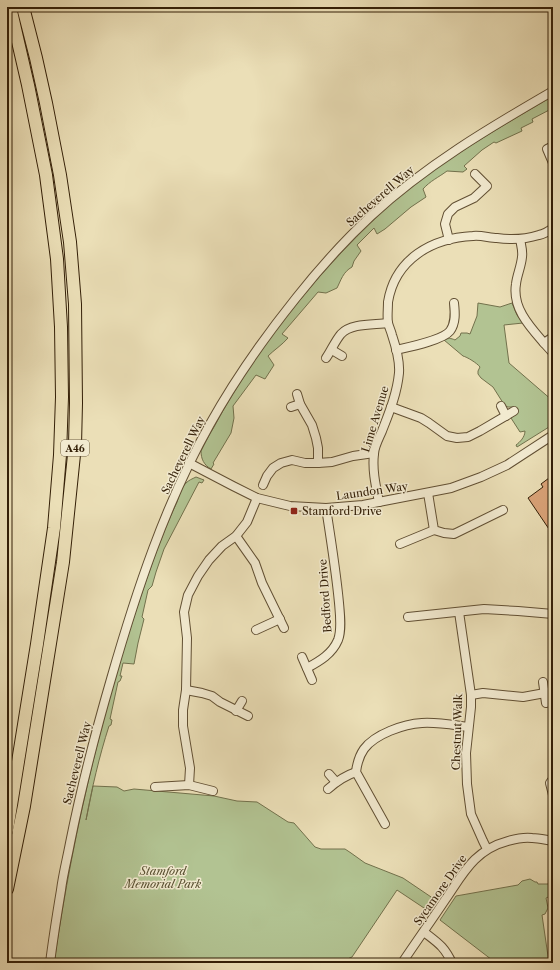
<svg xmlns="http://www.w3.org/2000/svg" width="560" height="970" font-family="'Libre Caslon Text',serif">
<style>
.green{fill:#b2c392;stroke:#72714c}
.building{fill:#daa378;stroke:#331f07}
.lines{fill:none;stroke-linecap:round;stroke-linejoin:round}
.minor-casing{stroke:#614f33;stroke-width:10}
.highway-casing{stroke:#331f07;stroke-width:14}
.minor{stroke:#f2ead0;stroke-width:8}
.highway{stroke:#ebdfb7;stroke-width:12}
.poi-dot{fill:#8f2418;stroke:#f2ead0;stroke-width:1.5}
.labels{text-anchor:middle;stroke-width:3;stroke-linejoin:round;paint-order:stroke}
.shield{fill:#f2ead0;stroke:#6c5c43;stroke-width:1}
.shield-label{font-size:10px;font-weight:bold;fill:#331f07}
.street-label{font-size:11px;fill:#331f07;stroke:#f2ead0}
.poi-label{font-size:11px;fill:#331f07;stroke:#f2ead0;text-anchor:start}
.park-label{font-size:11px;font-style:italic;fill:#595031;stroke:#f2ead0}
</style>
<rect width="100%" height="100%" fill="#ebdfb7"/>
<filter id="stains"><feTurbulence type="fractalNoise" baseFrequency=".005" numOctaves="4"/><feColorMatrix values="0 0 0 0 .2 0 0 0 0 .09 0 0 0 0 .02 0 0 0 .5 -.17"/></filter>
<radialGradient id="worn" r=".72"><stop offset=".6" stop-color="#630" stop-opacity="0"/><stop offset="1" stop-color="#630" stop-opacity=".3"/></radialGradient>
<g class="green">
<path d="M553,96V108L532,119L533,122L521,128L522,131L496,143L494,142L482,150L464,166L467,169L463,172L447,171C439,177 430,181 423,189L426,197L411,207L385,229L377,234L374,228L357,245L361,251L354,261L352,267C343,272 341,280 337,288L326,293L318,292L282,334L288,338C282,345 274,350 268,356L274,365L265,379L256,375L233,406L234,418L231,433L213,463L214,464L211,469C204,465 201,459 201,451C205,443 209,435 214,427C225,406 237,387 250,367C271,335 295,305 320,276C352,240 386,205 425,176C466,147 510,121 553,96Z"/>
<path d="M478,303L500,307L512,303L517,315L523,323L504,325L509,363L553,401V423L549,427L517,447L516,445C520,442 525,437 525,431L520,432L511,418L518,412L514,407H508L505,406L493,387L481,378L478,374V371L480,367C477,363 467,357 463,356L444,340C448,338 451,338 455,340L460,336L461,333H467L470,334L477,316Z"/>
<path d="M196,477L204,480L202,483L199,482L164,549L156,572L152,586L148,590L142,617L144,619L138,643L134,664L123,663L120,676H122L120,681L118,682L110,719L112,720L111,725L109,726C99,757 92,788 86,820L93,786L117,787L124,791L134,789L214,796L237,801L257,802L288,822L294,823L315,847L321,849H345L351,853L365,863L403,878L437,901L430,912L397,890L352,957L338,963H54C74,825 107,689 154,558C161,539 168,521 177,502C179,496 181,488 186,483C189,480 192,479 196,477Z"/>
<path d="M553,877V895L546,898L548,908L545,914L542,915L549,963H496L440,920L456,896L518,885L522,881L530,879L535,882H537L538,884H548Z"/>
</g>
<path class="building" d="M553,475V535L528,498L543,487L541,484Z"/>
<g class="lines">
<defs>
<g id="minor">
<path d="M553,146L547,149L553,163"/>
<path d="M520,239C521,245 523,251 522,257C521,267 517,275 516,284C512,308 530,327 544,343L553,337"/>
<path d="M449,240L445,224L448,214L455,207L474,198L487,186L475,174"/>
<path d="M544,343L553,353"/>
<path d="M332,350L342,356"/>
<path d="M396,350C409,347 443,340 450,331C456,323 455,312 454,303"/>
<path d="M326,358C331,351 335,341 341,334C351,323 374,325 388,323"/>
<path d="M297,394L300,404L312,425L316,438L318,448V463"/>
<path d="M501,406L506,416"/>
<path d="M291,407L300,404"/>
<path d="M391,407L421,418L429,423L447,436L457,438L468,437L480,431L514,411"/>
<path d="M189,463L233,486L257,498L290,506L326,508L363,505L451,488L481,477L507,465L553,435"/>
<path d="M263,485L267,476L273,468L281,463L292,460L305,463H318L332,462L353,456L374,453"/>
<path d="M428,493L434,530L444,533L454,534L503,510"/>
<path d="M379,502C376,487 372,470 374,454C374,447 379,438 382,431C389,413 397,394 399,373C400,360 396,347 392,335C391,331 389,327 388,323C387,317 388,309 388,302C395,259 432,238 473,236C481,235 490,238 497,238C511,240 526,239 539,235C544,234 549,231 553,228"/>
<path d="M236,536L255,563L262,583L284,628"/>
<path d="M400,544L434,530"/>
<path d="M459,612L471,695V707L466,753L467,784L471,814L483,841L487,849"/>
<path d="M408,617L484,609L518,611L553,614"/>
<path d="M256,630L280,619"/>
<path d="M302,657L312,680"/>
<path d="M307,668C320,661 332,654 338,640C342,630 340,614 339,603C336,571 331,540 326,508"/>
<path d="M543,682L546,703"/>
<path d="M186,690L202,693L212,696L220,702L248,716"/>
<path d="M471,695L483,693L523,697L545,693"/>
<path d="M236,711L242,701"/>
<path d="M329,774L336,782"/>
<path d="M553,779L550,783L553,795"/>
<path d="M189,785L190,768L183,726V710L186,690L187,638L184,612L188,595L198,576L209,560L222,546L236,536L247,522L257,498"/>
<path d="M155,787L189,785L213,791"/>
<path d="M328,789C337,781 344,776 356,772"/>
<path d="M385,824L356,772C357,764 359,756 364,749C375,734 404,724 422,723C438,722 453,725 468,727"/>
<path d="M424,932C438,943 444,946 452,963"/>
<path d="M50,963C53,939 57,914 61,890C63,874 67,859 70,843C81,788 95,734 111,679C136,592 165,504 210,424C235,379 264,338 296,298C319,269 344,241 371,216C425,166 489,128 553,91"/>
<path d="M402,963C416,942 431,921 445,900C463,874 474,850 508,841C515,839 524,837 532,838C539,838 546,840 553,841"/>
</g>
<g id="highway">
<path d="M7,830L37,644L54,528L60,455L62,397L61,327L57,259L46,175L28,85L10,7"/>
<path d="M7,889L24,806L63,562L75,445L76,403L75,304L70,242L60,175L46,103L36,58L23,7"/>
</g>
</defs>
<use href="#minor" class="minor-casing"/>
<use href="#highway" class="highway-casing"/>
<use href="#minor" class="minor"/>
<use href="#highway" class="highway"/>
</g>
<rect class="poi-dot" x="290" y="507" width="8" height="8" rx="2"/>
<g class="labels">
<rect class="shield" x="61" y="440" width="28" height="16" rx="3"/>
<g class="shield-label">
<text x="75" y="452">A46</text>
</g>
<g class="street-label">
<text transform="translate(380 196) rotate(-41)" y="4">Sacheverell Way</text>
<text transform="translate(375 419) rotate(-73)" y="4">Lime Avenue</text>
<text transform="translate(183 455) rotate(-64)" y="4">Sacheverell Way</text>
<text transform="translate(372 491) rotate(-8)" y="4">Laundon Way</text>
<text transform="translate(325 596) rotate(-94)" y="4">Bedford Drive</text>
<text transform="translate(457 732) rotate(-88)" y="4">Chestnut Walk</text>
<text transform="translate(77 763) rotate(-76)" y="4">Sacheverell Way</text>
<text transform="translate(440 890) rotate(-55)" y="4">Sycamore Drive</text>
</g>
<g class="poi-label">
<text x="302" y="515">Stamford Drive</text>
</g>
<g class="park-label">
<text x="163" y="875">Stamford<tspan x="163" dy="13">Memorial Park</tspan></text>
</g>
</g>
<rect width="560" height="970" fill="none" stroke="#ebdfb7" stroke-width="24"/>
<rect x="8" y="8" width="544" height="954" fill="none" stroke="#331f07" stroke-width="2"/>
<rect x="12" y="12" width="536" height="946" fill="none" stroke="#331f07"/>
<rect width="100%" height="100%" filter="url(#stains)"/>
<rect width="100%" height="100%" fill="url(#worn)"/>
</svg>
